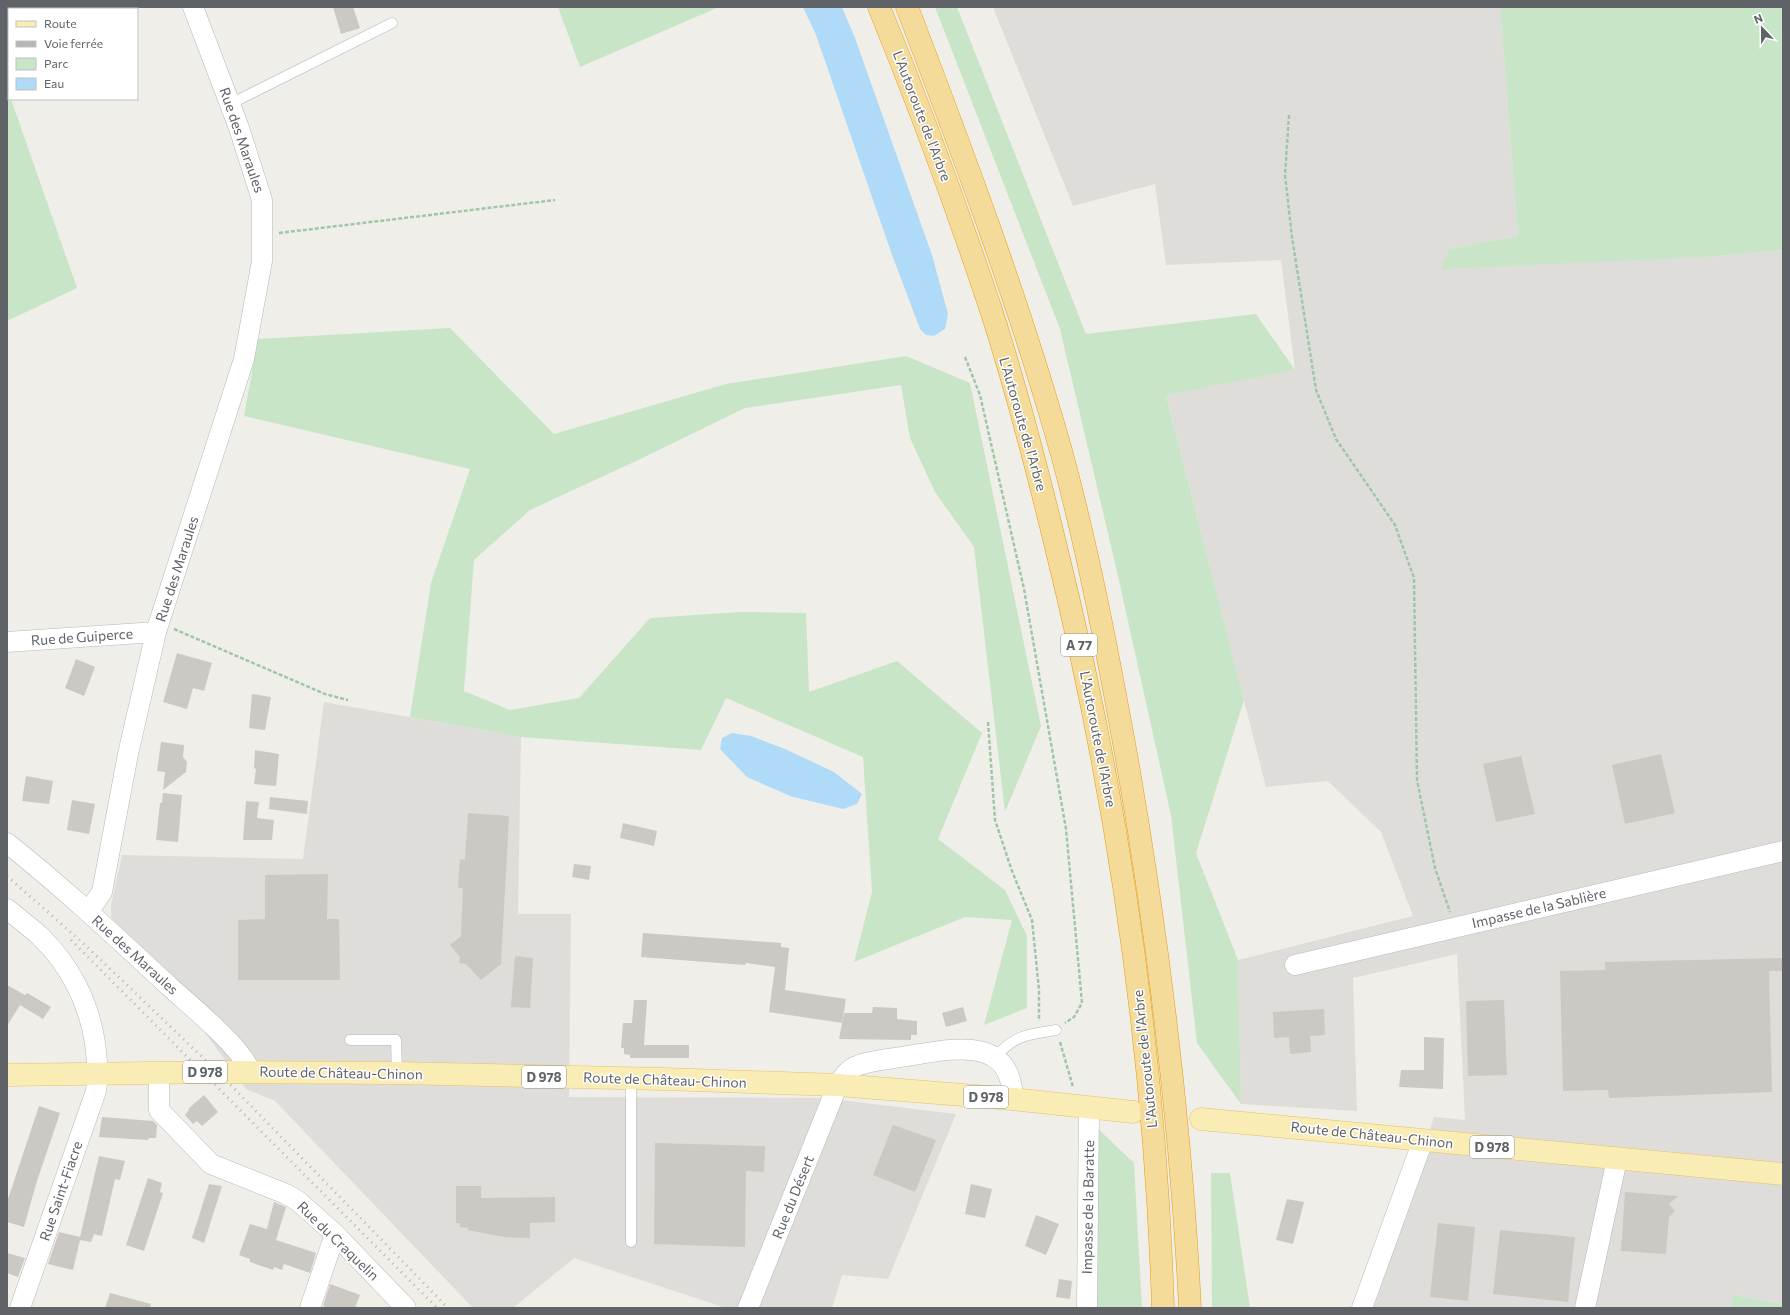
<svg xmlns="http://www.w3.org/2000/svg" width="1790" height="1315" font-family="Commissioner,sans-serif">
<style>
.industrial{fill:#dfddda}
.green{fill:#c8e5c7}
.water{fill:#afdbf9}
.building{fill:#ccc9c4}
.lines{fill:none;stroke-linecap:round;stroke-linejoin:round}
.service-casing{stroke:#b5b8bb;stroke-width:11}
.minor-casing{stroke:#b5b8bb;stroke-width:21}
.primary-casing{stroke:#e7c06a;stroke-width:23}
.motorway-casing{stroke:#e69c12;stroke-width:23}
.path{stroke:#a0c6aa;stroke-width:2.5;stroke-dasharray:4 2;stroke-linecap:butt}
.service{stroke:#fff;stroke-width:10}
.minor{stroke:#fff;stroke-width:20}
.primary{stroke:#f9ecb4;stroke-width:22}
.motorway{stroke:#f5db9a;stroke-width:22}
.rail{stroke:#b5b6b7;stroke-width:3;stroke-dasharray:1 5;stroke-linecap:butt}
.labels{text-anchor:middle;stroke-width:3;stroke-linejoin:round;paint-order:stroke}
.shield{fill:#fff;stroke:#8f9295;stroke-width:1}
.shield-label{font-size:13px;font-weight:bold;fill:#5f6367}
.street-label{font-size:14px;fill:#5f6367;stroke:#fff}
</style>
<rect width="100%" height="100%" fill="#f0eee8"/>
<g class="industrial">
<path d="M993,7H1500L1518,236L1449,249L1705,257L1783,250V1304L1733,1295L1730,1308H1369L1434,1117L1465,1120L1457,954L1353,978L1357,1111L1241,1104L1238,960L1413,916L1381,832L1328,781L1266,787L1166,394L1295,370L1281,260L1166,265L1155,184L1073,206Z"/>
<path d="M324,702L521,737L518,914H571L569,1097L823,1098L956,1114L888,1279L842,1275L832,1308H726L574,1258L513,1308H473L275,1101L246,1089L198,1023L112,946L111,905L122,855L303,859Z"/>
</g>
<g class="green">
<path d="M558,7H719L580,67Z"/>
<path d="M935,7H957L1086,334L1256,314L1295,370L1166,395L1244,700L1196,853L1238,960L1241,1104L1197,1043L1171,815L1118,576L1060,329Z"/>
<path d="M1500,7H1783V250L1705,257L1441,269L1449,249L1518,236Z"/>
<path d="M7,89L9,99H11L77,288L7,321Z"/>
<path d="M450,328L554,434L726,384L906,356L970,383L1041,726L1005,812L974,547L935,492L910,438L901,385L745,408L634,462L530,510L474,560L464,691L510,710L579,698L650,618L740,612L806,613L809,692L897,661L982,733L938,839L1005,890L1027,936V1008L984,1025L1012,920L965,917L854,962L872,892L863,757L726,698L701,750L521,737L410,717L431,583L470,469L244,416L258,339Z"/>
<path d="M1096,1127L1134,1163L1142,1308H1097Z"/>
<path d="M1211,1173H1230L1250,1308H1212Z"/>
<path d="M1733,1295L1783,1304V1308H1730Z"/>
</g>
<g class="water">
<path d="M803,7H842L855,38L932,255L948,314L945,329L934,336L926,335L920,329L891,252L816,35Z"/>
<path d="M732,733L751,736L785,749L834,772L862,794L857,804L843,809L790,796L747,777L720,749L722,738Z"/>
</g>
<g class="building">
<path d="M333,7H353L360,28L341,34Z"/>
<path d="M177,653L212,663L204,691L193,688L187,709L163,702Z"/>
<path d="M76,659L95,667L84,696L65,688Z"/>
<path d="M252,694L271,697L265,730L249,728Z"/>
<path d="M161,742L184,745L183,757L187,762L186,772L163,790L165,772L157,771Z"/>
<path d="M255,750L279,754L276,786L254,784L256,769L254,768Z"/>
<path d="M1661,754L1675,813L1625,824L1612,765Z"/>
<path d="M1521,756L1535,814L1496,822L1483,764Z"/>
<path d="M26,776L53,781L49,804L22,801Z"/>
<path d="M163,793L182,795L178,842L156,840L160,803H162Z"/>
<path d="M270,797L308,801L307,814L269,809Z"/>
<path d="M72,800L95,804L89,834L67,830Z"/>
<path d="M246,801L259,802L257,818L274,820L272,840H243Z"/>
<path d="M468,813L509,816L501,964L481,980L466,964L459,963L460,957L450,945L461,936L463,888H458L460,859L465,860Z"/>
<path d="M623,823L657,831L654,846L620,838Z"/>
<path d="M574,864L591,866L589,880L572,877Z"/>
<path d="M328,874L327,919H339L340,980H238V920L265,919V875Z"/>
<path d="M643,933L781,943V947L789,948L785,990L846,999L842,1023L769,1012L775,967L746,963L745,965L641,957Z"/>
<path d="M515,956L533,958L530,1008L511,1007Z"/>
<path d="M1783,958V971H1769L1772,1092L1609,1098L1608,1090L1563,1091L1560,971L1605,970V962Z"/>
<path d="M7,985L25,995L27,993L51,1007L43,1019L20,1005L7,1026Z"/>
<path d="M634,1000H647L644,1045H689V1058H630V1055L624,1054V1048H621L623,1023H632Z"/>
<path d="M1504,1000L1507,1075L1468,1076L1466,1001Z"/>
<path d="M873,1007L897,1008V1019L917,1021V1035H911V1040L839,1039L844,1013H872Z"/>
<path d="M963,1007L967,1021L946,1027L942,1013Z"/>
<path d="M1324,1009L1325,1035L1310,1036L1311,1052L1290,1054L1289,1037L1274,1038L1273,1012Z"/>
<path d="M1424,1037L1444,1038L1443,1089L1399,1087L1401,1070H1424Z"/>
<path d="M204,1095L218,1112L202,1126L197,1121L193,1124L185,1115L189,1110L188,1109Z"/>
<path d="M39,1106L60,1113L36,1184L24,1227L7,1222V1202Z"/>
<path d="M102,1117L153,1121L157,1125L156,1138H149L148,1140L99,1137Z"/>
<path d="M893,1125L936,1140L915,1192L873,1175Z"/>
<path d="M655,1143L765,1146L764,1172L746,1171L745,1247L654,1244Z"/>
<path d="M99,1156L125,1161L120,1180L115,1179L102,1236L94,1234L91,1242L80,1240L73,1270L48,1264L59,1232L80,1237Z"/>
<path d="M148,1178L162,1183L160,1192L163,1193L144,1251L126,1245Z"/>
<path d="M209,1184L222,1186L204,1243L192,1238Z"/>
<path d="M971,1184L992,1189L985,1218L965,1214Z"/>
<path d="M456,1186H481V1198L555,1197V1222L530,1223V1238L504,1237L468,1230V1228L460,1227V1223H456Z"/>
<path d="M1625,1192L1678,1196L1669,1204L1675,1211L1669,1217L1666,1254L1621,1251Z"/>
<path d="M1287,1199L1304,1202L1293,1244L1276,1240Z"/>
<path d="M274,1202L286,1207L276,1240L316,1253L310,1273L284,1264L282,1270L274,1267L273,1270L250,1262V1259L239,1255L250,1224L267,1229Z"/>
<path d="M1036,1215L1059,1224L1046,1255L1025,1246Z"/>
<path d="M1438,1223L1475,1227L1468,1301L1430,1297Z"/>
<path d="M1500,1230L1575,1237L1568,1302L1493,1294Z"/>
<path d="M7,1253L25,1258L18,1277L7,1273Z"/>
<path d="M1059,1279L1072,1281L1070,1299L1056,1297Z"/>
<path d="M330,1284L360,1295L355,1308H330L323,1306Z"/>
<path d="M110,1293L151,1304L150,1308H105Z"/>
</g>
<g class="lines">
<defs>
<g id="service">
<path d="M230,104L392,23"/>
<path d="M350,1040H396L397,1073"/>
<path d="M995,1057C1017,1034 1026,1035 1056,1030"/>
<path d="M631,1242V1079"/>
</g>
<g id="minor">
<path d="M7,642L156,632"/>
<path d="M7,843C64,888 117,938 170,987C193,1008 239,1045 251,1072"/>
<path d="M7,909C18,918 30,927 40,936C70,965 89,1003 95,1043C97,1061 99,1073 96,1091L20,1308"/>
<path d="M88,912L102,892L128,754L156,632L244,359L262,261V200L239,128L193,7"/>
<path d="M1295,965L1783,851"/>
<path d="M159,1073V1110L211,1164L286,1194L298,1201L335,1234L406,1308"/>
<path d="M310,1308L335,1234"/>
<path d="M748,1308L834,1094C838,1084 844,1073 854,1067C869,1060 891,1059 907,1056C952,1049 1011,1034 1013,1099"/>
<path d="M1087,1308L1089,1107"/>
<path d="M1362,1308L1423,1140"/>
<path d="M1585,1308L1617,1159"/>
</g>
<g id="primary">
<path d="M7,1075L218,1072L397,1073L664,1079L838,1085L1013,1099L1133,1112"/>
<path d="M1201,1119L1783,1174"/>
</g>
<g id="motorway">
<path d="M879,7C920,107 957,208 991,310C1016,387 1036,465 1055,543C1117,793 1155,1051 1163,1308"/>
<path d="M907,7C964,156 1020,304 1063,458C1089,555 1108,655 1126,754C1158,937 1181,1122 1190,1308"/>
</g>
</defs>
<use href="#service" class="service-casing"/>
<use href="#minor" class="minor-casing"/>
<use href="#primary" class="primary-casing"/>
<use href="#motorway" class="motorway-casing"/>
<g class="path">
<path d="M1289,115L1285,175L1292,237L1316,390L1336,439L1395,525L1414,578L1417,780L1435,868L1450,912"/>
<path d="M279,233L555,200"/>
<path d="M965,357L980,395L1024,589L1066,829L1082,1003L1074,1017L1065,1023"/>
<path d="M174,629L325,694L348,700"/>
<path d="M988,722L995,820L1012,871L1032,920L1039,990V1021"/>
<path d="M1060,1042L1073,1087"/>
</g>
<use href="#service" class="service"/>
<use href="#minor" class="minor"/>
<use href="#primary" class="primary"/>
<use href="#motorway" class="motorway"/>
<g class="rail">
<path d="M7,876L84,944L218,1072L448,1308"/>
<path d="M71,940L437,1308"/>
</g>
</g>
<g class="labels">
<g class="shield">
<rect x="1061" y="634" width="36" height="22" rx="3"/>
<rect x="183" y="1061" width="44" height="22" rx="3"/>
<rect x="522" y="1066" width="44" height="22" rx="3"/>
<rect x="964" y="1086" width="44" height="22" rx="3"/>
<rect x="1470" y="1136" width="44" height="22" rx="3"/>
</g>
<g class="shield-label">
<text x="1079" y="650">A 77</text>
<text x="205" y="1077">D 978</text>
<text x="544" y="1082">D 978</text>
<text x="986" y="1102">D 978</text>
<text x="1492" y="1152">D 978</text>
</g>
<g class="street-label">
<text transform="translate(922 116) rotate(69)" y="5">L'Autoroute de l'Arbre</text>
<text transform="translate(242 140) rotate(71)" y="5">Rue des Maraules</text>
<text transform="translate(1023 424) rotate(74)" y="5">L'Autoroute de l'Arbre</text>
<text transform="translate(177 569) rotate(-72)" y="5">Rue des Maraules</text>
<text transform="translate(82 637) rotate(-4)" y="5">Rue de Guiperce</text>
<text transform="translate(1098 739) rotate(79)" y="5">L'Autoroute de l'Arbre</text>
<text transform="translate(1539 908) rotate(-13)" y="5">Impasse de la Sablière</text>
<text transform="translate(135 955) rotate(42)" y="5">Rue des Maraules</text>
<text transform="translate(1145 1059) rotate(-96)" y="5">L'Autoroute de l'Arbre</text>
<text transform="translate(341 1073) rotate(1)" y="5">Route de Château-Chinon</text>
<text transform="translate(665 1080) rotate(2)" y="5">Route de Château-Chinon</text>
<text transform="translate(1372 1135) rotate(6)" y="5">Route de Château-Chinon</text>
<text transform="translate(61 1191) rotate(-71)" y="5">Rue Saint-Fiacre</text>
<text transform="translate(793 1197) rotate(-68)" y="5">Rue du Désert</text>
<text transform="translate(1088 1207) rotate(-89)" y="5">Impasse de la Baratte</text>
<text transform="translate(338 1241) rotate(44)" y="5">Rue du Craquelin</text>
</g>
</g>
<rect width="1790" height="1315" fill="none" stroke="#5f6367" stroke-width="16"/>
<rect x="8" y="8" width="130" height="92" fill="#ffffff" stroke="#bfc1c2"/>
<rect x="16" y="21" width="20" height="6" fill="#f9ecb4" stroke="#bfc1c2"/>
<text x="44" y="28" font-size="12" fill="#5f6367">Route</text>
<rect x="16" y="41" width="20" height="6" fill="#b5b6b7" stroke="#bfc1c2"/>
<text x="44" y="48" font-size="12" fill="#5f6367">Voie ferrée</text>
<rect x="16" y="58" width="20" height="12" fill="#c8e5c7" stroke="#bfc1c2"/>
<text x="44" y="68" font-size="12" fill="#5f6367">Parc</text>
<rect x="16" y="78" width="20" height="12" fill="#afdbf9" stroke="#bfc1c2"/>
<text x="44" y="88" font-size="12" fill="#5f6367">Eau</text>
<g transform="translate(1762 28) rotate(338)" stroke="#ffffff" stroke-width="3" paint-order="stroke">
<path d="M0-3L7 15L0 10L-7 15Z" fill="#5f6367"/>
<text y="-6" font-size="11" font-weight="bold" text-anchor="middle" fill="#5f6367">N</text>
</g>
</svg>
